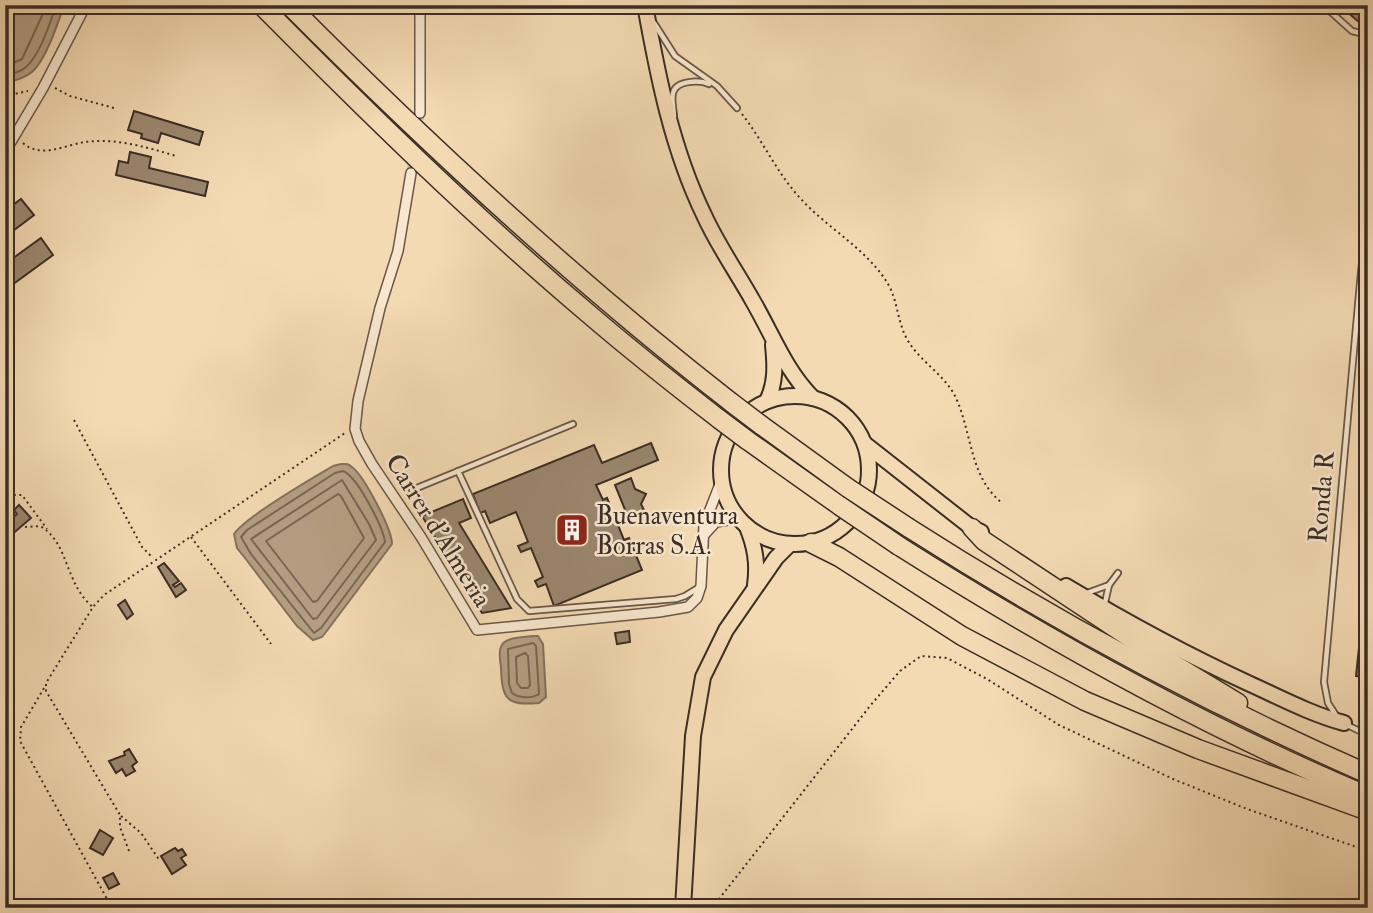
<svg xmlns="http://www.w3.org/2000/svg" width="1373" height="913" font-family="'IM FELL Double Pica',serif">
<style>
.water{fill:#b59f83;stroke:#84715e;stroke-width:2}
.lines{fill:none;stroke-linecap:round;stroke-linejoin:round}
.shore{stroke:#786654;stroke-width:2}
.building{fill:#9b876f;stroke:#3b2d26;stroke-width:2}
.street-tunnel{stroke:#cfb797;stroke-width:9;stroke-dasharray:9 4.5;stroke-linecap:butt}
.lane-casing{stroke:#695849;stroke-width:8}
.street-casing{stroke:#695849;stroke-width:12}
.primary-casing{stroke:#3b2d26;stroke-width:18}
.highway-casing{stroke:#3b2d26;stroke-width:21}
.path{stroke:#3b2d26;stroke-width:2;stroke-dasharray:2 3.5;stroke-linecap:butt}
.lane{stroke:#f8e7ce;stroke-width:4.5}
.street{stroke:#f8e7ce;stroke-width:9}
.primary{stroke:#f4dab3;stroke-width:14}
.highway{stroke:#f4dab3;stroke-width:18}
.highway-bridge-casing{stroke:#3b2d26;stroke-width:21;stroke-linecap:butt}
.highway-bridge{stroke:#f4dab3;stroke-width:18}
.labels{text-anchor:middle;stroke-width:5;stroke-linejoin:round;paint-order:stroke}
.street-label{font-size:26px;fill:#3b2d26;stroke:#f8e7ce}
.poi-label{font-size:26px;fill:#3b2d26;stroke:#f8e7ce;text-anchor:start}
</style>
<rect width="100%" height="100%" fill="#f4dab3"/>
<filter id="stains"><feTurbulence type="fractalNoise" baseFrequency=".00286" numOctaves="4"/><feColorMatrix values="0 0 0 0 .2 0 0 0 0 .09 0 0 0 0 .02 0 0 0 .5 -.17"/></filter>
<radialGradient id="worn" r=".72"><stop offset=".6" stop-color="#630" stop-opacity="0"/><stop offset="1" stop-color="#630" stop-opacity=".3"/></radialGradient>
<g class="water">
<path d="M5,5H64C58,23 46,60 32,72C25,78 14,81 5,83Z"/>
<path d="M341,464C347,464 347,463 352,467C364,476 392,529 392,544L326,632L322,637L313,640L297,626L245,558L237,548L234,534C246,516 311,479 333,466Z"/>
<path d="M533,636H538L543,644L546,697L539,703C506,706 502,699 501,667C500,661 498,650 502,645C506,637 525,637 533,636Z"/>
</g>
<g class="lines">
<g class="shore">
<path d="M5,67L22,59L47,5"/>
<path d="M5,76C12,74 21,72 26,67C39,56 51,21 56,5"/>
<path d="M343,471C357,476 383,527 385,542L321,628L314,633L251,554L241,537L247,530L335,473Z"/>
<path d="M342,480L369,524L376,540L317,618L313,619L251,539Z"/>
<path d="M338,494L341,496L364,538L317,601L313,602L266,541Z"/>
<path d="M533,643L536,646L539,694C532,699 518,698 512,693L509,684L508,649Z"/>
<path d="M525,653L528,656L530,685L528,688H521L517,683L516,657Z"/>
</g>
</g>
<g class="building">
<path d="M1350,5H1368V10L1359,22L1346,11Z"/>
<path d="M134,111L203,132L199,145L161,133L158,143L141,138L142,134L128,130Z"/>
<path d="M130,152L151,157L149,168L208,182L205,196L116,175L119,161L128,163Z"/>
<path d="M21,199L34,215L5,237V211Z"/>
<path d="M41,238L53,255L5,290V264Z"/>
<path d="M651,443L658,460L596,485L603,500L607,498L624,540L629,538L642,570L554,606L546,584L538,587L535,581L543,577L531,548L521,552L518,546L528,542L516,512L490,523L485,511L480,513L473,494L594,445L602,463Z"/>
<path d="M631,478L635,489L646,494L641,504L644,510L628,517L615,485Z"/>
<path d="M463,499L471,518L459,523L511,608L482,613L422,516Z"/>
<path d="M19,505L31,518L10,536L5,530V524L17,514L14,510Z"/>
<path d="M164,563L179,581L173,585L175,587L181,583L186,590L176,597L158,567Z"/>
<path d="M125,600L133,614L127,619L118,605Z"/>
<path d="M629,631L630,642L617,644L615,633Z"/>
<path d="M1360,638L1368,639V678L1356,676Z"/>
<path d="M129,749L137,762L132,766L135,771L126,776L122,769L116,773L109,761L125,755L124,752Z"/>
<path d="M100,830L113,838L103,855L90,848Z"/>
<path d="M175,848L178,851L182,849L186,855L181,858L186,865L172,874L161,856Z"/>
<path d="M113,873L119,884L109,889L103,878Z"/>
</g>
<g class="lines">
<path class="street-tunnel" d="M411,173L420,113"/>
<defs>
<g id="lane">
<path d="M1323,5L1352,31L1368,35"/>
<path d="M654,23L675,56L717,86L737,108"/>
<path d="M674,117C674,110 671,100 673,93C676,80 700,80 709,84"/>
<path d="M458,471L517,599L529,611L676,599L685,596L698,588"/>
<path d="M412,490L573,424"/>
<path d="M1087,593L1109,585"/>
<path d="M1104,607L1109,585L1118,573"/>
<path d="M1337,717L1328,703L1324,682L1361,272L1363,255L1368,243"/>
<path d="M1347,725L1368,735"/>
</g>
<g id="street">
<path d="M420,5V113"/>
<path d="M5,152L43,88L86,5"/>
<path d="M411,173L398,251L380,308L358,401L355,429L359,441L372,464L421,537L477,630L659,612L688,607L697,598L701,586L704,525L722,479"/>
<path d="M704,535L716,522L739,518"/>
</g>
<g id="primary">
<path d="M645,5C658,77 672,149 704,215C718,246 738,274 754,303C773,336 786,371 813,398"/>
<circle cx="795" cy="470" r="74"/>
<path d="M767,401C776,383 775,365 773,345"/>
<path d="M865,444L972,528L981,532"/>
<path d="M747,527C755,547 758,563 755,585"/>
<path d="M1066,586C1126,622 1187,655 1250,684C1281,698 1311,714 1344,723"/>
<path d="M683,908L693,736L703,677L726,630L776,558L790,544"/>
</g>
<g id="highway">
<path d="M261,5C367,112 475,218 590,315C632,351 675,385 719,419"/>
<path d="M289,5C429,146 575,281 732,403"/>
<path d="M761,425L848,488"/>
<path d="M747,440L840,506"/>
<path d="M909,528C1056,622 1208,704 1368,774"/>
<path d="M972,528L984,541L1132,639L1238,703"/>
<path d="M811,543L839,557L962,636L1085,701L1198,749L1368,811"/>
<path d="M899,546C1049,641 1204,727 1368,796"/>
</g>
</defs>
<use href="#lane" class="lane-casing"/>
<use href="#street" class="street-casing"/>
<use href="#primary" class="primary-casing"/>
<use href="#highway" class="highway-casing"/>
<g class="path">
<path d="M55,88L70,96L114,108"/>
<path d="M5,96L28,91"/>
<path d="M742,114C763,141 777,173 800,198C827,228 867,249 888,284C898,301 897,321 907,339C919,361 943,373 955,396C972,431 969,476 1001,502"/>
<path d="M23,143C41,159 65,145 85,142C117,138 146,147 176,156"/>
<path d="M74,420L142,547L153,558"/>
<path d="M5,502L15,495H22L47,529"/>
<path d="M25,527L40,526C69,542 65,585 93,607"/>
<path d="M191,537L271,644"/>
<path d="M44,688L21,727L20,741L112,908"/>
<path d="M121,816L141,833L160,861"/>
<path d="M129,851L120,827V815L46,691V683L93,607L104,595L345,433"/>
<path d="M712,908L870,706L900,671L921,656L947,658L987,679L1059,725L1173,779L1247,809L1368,851"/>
</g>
<use href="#lane" class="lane"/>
<use href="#street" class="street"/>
<use href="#primary" class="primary"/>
<use href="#highway" class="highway"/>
<defs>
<g id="highway-bridge">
<path d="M732,403L761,425"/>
<path d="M719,419L747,440"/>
<path d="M848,488L909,528"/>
<path d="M840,506L899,546"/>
</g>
</defs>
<use href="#highway-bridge" class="highway-bridge-casing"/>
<use href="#highway-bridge" class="highway-bridge"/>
</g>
<defs>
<symbol id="building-square" viewBox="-11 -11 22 22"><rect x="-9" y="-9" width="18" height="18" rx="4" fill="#8f2418" stroke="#f8e7ce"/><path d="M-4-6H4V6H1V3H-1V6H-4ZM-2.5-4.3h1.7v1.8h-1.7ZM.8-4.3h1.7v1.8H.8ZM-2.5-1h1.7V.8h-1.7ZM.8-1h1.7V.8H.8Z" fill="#fff"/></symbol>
</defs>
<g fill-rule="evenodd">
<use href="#building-square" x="553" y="511" width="38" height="38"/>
</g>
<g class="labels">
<g class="street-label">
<text transform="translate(1321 497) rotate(-85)" y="9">Ronda R</text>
<text transform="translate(439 530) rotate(58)" y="9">Carrer d'Almeria</text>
</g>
<g class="poi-label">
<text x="596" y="524">Buenaventura<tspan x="596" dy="30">Borras S.A.</tspan></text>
</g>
</g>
<rect width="1373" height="913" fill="none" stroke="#f4dab3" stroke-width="28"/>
<rect x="7" y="7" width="1359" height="899" fill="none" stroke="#3b2d26" stroke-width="3.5"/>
<rect x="14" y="14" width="1345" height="885" fill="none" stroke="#3b2d26" stroke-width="2"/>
<rect width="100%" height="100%" filter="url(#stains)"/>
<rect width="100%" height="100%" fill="url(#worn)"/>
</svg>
